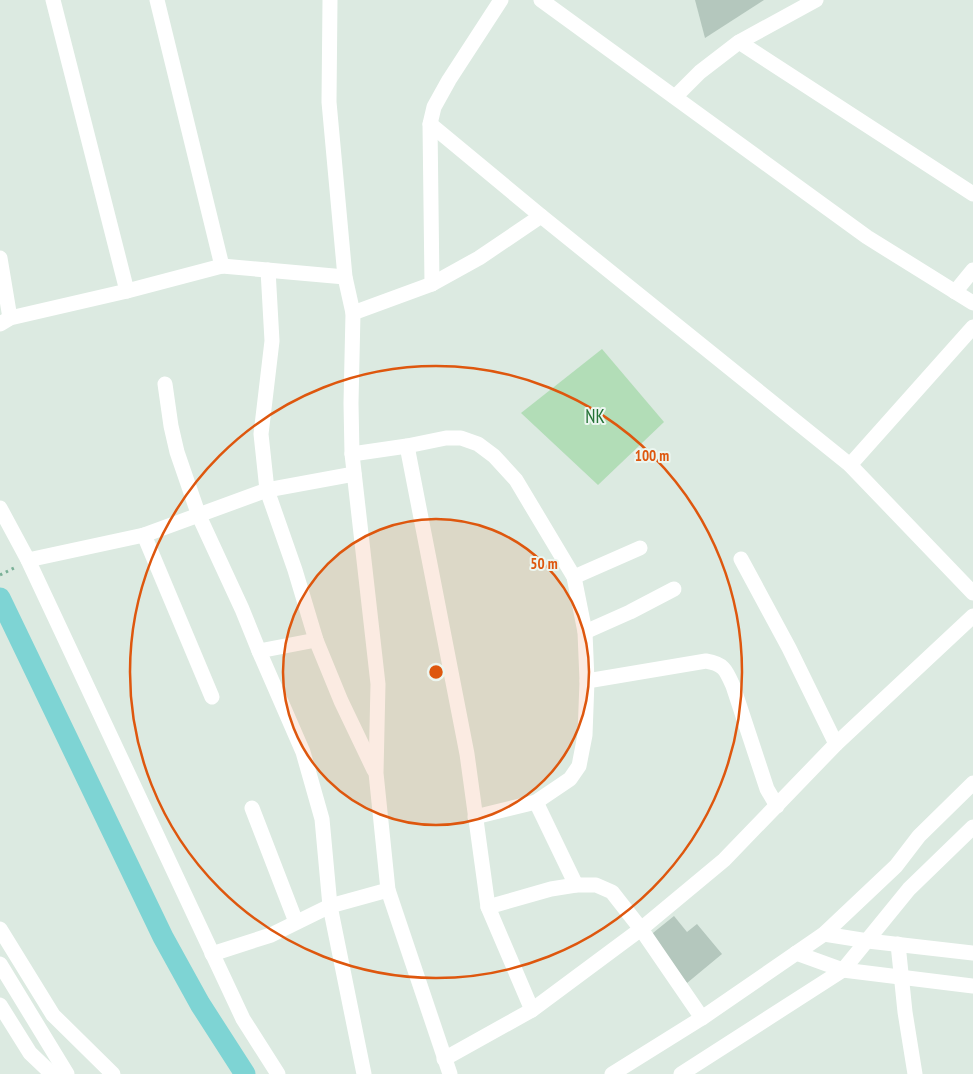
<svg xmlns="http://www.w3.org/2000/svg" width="973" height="1074" font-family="'PT Sans Narrow',sans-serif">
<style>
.green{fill:#b2ddb7}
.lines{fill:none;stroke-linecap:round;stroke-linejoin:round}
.canal{stroke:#7ed4d4;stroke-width:21}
.building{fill:#b4c7bd}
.path{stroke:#7ab097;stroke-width:3;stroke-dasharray:2.5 4;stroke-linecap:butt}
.minor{stroke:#fff;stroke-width:15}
.ring{fill:none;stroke:#de570e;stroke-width:2.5}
.labels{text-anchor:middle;stroke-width:4;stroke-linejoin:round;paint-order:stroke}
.park-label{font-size:19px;fill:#257337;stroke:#ecf6f0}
.centre{fill:#de570e;stroke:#ecf6f0;stroke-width:2.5}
.ring-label{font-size:15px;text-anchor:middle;font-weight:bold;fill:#de570e;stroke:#ecf6f0;stroke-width:4;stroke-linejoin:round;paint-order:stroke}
</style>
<rect width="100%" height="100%" fill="#dceae1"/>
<path class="green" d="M602,349L664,422L598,485L521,413Z"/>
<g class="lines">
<path class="canal" d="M0,598L163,937L200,1004L245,1074"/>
</g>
<g class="building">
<path d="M695,0H764L705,38Z"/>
<path d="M674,916L687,932L697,924L722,954L687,983L648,937Z"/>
</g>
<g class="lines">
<path class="path" d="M0,575L14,568"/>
<g class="minor">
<path d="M53,0L127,291"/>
<path d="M157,0L222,266"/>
<path d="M330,0L329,102L345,277L353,313L351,403L352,454L378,684L376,773L388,890L450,1074"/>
<path d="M541,0L867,237L973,303"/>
<path d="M739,42L973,194"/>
<path d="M675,97L700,72L739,42L816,0"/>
<path d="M430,124L541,216L850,465L973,593"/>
<path d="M0,258L10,318"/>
<path d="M268,270L272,341L261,434L267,490L295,570L316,640L341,701L374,770"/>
<path d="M432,284L430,124L434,107L449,80L501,0"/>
<path d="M955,292L973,270"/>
<path d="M353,313L432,284L479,258L541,216"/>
<path d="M0,324L10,318L127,291L222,266L345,277"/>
<path d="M165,384L171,426L177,452L199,516L242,609L259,651L303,752L322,819L330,906L364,1074"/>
<path d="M407,446L467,754L488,907L532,1010"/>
<path d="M352,454L407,446L446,438H461L478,444L494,456L516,480L574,577L585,632L587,681L585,735L579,766L570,779L536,802L475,817"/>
<path d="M850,465L973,327"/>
<path d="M0,508L28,560L243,1019L278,1074"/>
<path d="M144,535L212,697"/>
<path d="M741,559L789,648L836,744"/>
<path d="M28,560L144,535L267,490L354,474"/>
<path d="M574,577L640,548"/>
<path d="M585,632L630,612L674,589"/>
<path d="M259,651L316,640"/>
<path d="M587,681L706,661C724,664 726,670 733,686L767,789L777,806"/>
<path d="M536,802L576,885"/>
<path d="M252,808L296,922"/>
<path d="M488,907L551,889L576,885H596L612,892L641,929L702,1018"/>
<path d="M0,929L53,1015L113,1074"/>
<path d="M824,934L868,941L973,953"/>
<path d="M898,944L905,1012L915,1074"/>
<path d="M796,953L843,970L973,986"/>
<path d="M212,954L271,935L330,906L388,890"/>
<path d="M0,964L67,1074"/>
<path d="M0,1005L30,1053L52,1074"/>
<path d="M444,1059L532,1010L641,929L724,860L836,744L973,616"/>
<path d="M612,1074L702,1018L824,934L896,866L919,836L973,783"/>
<path d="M681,1074L843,970L909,889L973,827"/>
</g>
</g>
<circle cx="436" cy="672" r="153" fill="#de570e" fill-opacity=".12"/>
<g class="ring">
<circle cx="436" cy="672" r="153"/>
<circle cx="436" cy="672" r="306"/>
</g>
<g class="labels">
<g class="park-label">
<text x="595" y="423">NK</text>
</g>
</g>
<circle cx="436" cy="672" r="8" class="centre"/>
<g class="ring-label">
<text x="652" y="461">100 m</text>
<text x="544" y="569">50 m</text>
</g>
</svg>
